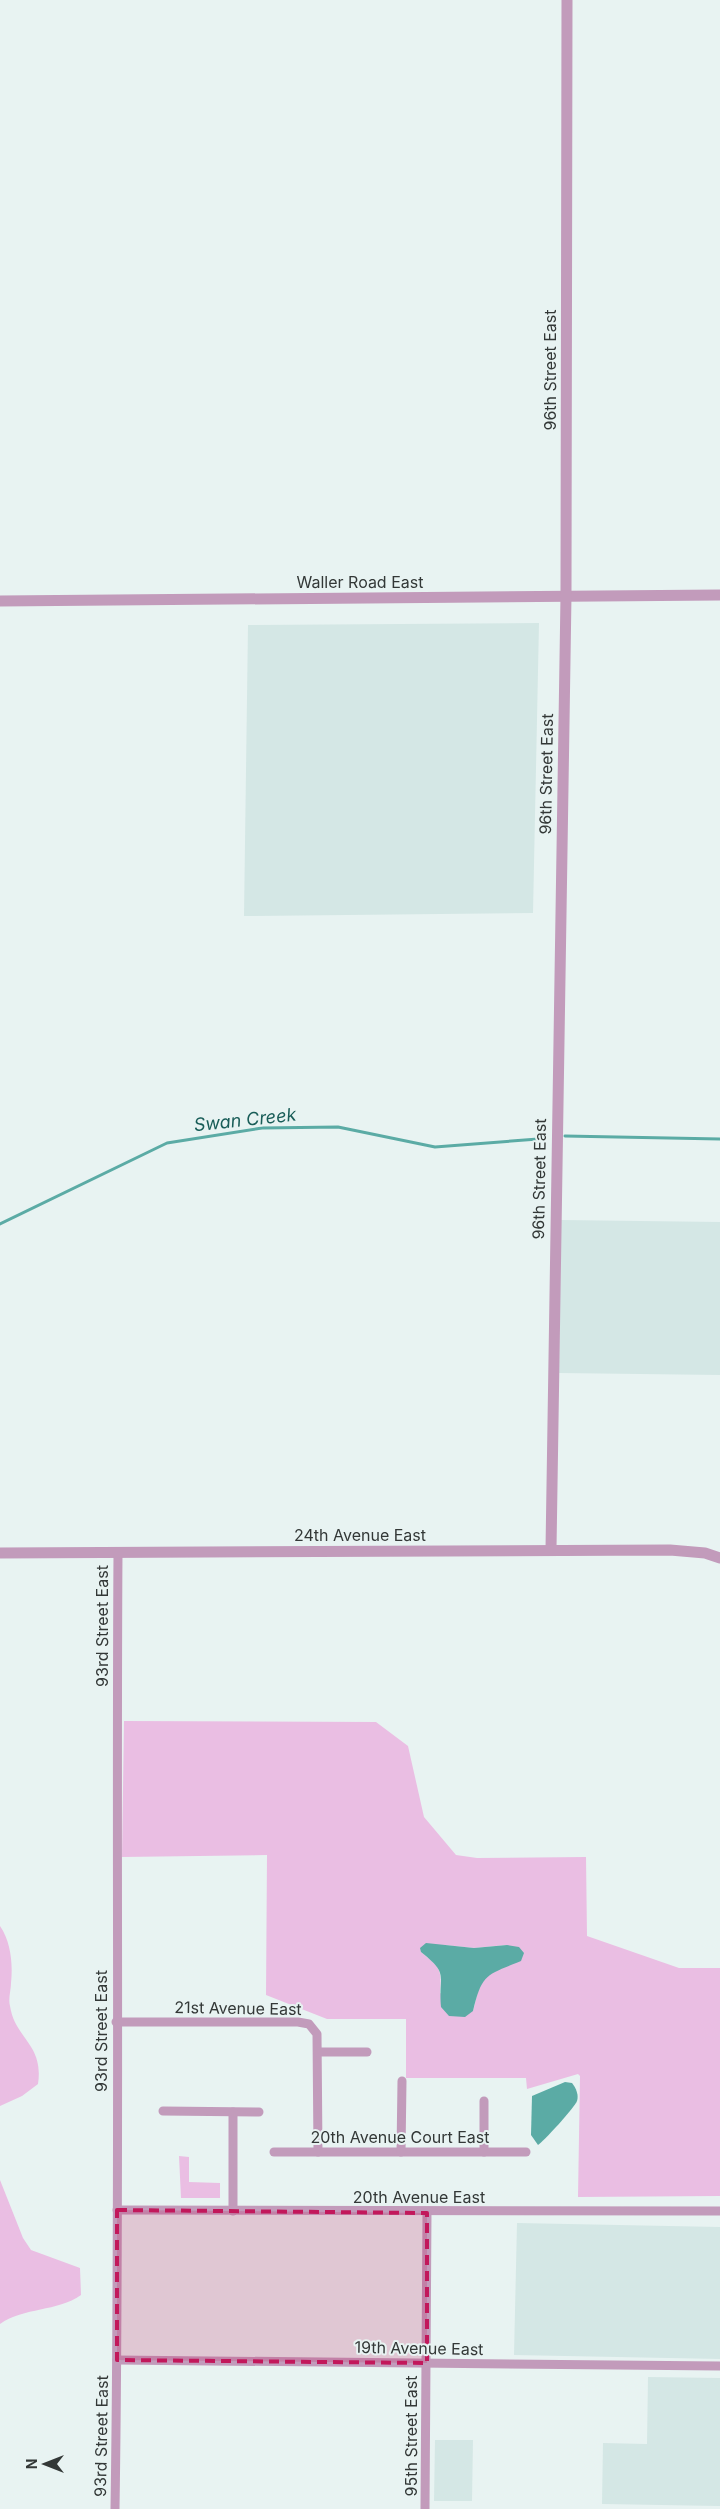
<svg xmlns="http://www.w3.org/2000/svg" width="720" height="2509" font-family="Inter,sans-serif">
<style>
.built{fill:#d4e7e5}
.green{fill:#eabee3;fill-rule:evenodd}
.water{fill:#5baba5}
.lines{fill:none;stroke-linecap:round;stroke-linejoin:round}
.stream{stroke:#5baba5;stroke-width:3}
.minor{stroke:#c29bbb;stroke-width:9}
.tertiary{stroke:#c29bbb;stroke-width:11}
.marked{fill:#c2185b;fill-opacity:0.2;stroke:#c2185b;stroke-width:4;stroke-dasharray:10 6;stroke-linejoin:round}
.labels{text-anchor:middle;stroke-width:4;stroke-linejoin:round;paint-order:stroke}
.street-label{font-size:16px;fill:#333837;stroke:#e8f3f2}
.water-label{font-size:18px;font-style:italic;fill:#195d58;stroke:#e8f3f2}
</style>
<rect width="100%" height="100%" fill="#e8f3f2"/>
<g class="built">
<path d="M539,623L533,913L244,916L248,625Z"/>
<path d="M561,1220L720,1222V1375L559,1373Z"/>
<path d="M517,2223L720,2227V2359L514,2355Z"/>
<path d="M648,2377L720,2378V2506L602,2504L603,2443L647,2444Z"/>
<path d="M435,2440H473L472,2501H434Z"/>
</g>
<g class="green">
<path d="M124,1721L376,1722L408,1746L424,1817L456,1855L477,1858L586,1857L587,1936L679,1968H720V2196L578,2197L580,2076L578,2074L527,2089L526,2078H406V2019H327L266,1995L267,1855L122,1857ZM444,1945L474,1948L507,1945L491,1973L484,1978L478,1991L473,2011L440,1993C442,1968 440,1968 421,1952Z"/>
<path d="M0,1926C11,1942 13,1964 11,1983C11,1990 8,1999 10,2006C15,2039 44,2044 38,2084L22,2096L0,2106Z"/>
<path d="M179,2156L189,2157V2182L220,2183V2198H181Z"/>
<path d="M0,2180L23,2238L31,2250L80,2268L81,2295C57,2312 24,2307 0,2324Z"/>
</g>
<g class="water">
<path d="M426,1943L474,1948L507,1945L519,1947L524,1953L521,1961C487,1975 482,1973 473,2011L465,2017L449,2016L441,2007C438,1974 450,1975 421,1952L420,1948Z"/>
<path d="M565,2082L572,2083C576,2088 579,2095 577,2101C575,2107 543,2142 538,2145L531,2135L532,2096Z"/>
</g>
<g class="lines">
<g class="stream">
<path d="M565,1136L720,1139"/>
<path d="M0,1224L167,1143L262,1128L338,1127L435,1147L538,1139"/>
</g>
<g class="minor">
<path d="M116,2022H298L309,2024L317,2034L318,2152"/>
<path d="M318,2052H367"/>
<path d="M484,2101V2152"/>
<path d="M163,2111L259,2112"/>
<path d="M233,2112V2211"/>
<path d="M274,2152H526"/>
<path d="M401,2152L402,2081"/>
<path d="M117,2210L720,2211"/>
<path d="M117,2360L720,2366"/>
<path d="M115,2509C120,2190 116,1871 118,1553"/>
<path d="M425,2509L427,2213"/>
</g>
<g class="tertiary">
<path d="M0,601L720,595"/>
<path d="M551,1549L566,596L567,0"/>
<path d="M0,1553L670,1550L705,1553L720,1558"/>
</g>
</g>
<path class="marked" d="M117,2210L427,2213V2363L117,2360Z"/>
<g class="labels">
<g class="street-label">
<text transform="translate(550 370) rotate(-90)" y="6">96th Street East</text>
<text x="360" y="588">Waller Road East</text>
<text transform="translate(546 774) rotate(-89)" y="6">96th Street East</text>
<text transform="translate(539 1179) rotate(-89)" y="6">96th Street East</text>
<text x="360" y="1541">24th Avenue East</text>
<text transform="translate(102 1626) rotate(-90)" y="6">93rd Street East</text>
<text transform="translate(238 2008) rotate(1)" y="6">21st Avenue East</text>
<text transform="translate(101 2031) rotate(-90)" y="6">93rd Street East</text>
<text x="400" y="2143">20th Avenue Court East</text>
<text x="419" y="2203">20th Avenue East</text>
<text transform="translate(419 2348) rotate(1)" y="6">19th Avenue East</text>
<text transform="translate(101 2436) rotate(-89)" y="6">93rd Street East</text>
<text transform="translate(411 2436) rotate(-90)" y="6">95th Street East</text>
</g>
<g class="water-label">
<text transform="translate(245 1120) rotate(-6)" y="6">Swan Creek</text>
</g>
</g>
<g transform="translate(45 2464) rotate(270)" stroke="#e8f3f2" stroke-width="4" paint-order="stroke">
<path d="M0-4L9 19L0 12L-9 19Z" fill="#333837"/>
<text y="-8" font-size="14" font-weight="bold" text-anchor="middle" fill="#333837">N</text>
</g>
</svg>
